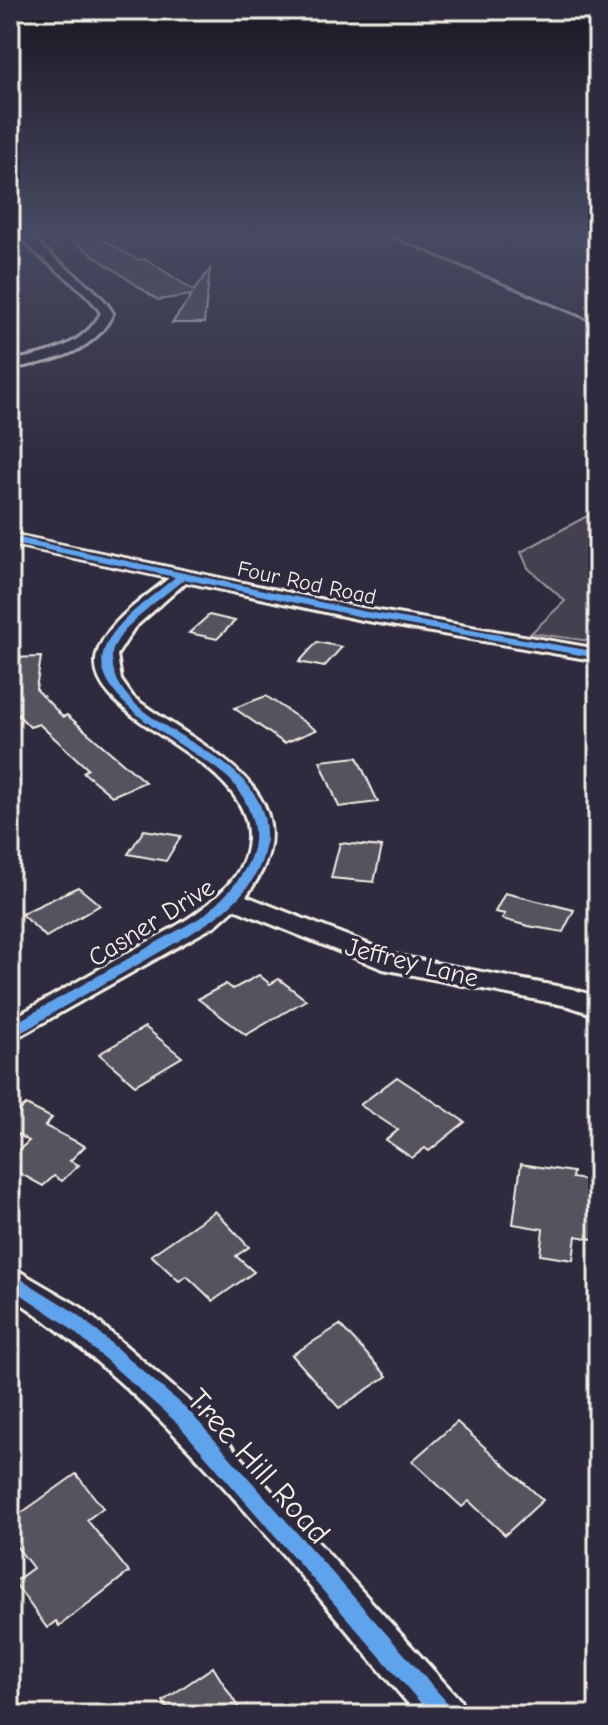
<svg xmlns="http://www.w3.org/2000/svg" width="608" height="1725" font-family="'Comic Neue',sans-serif">
<style>
.green{fill:#454050;stroke:#9c989c;stroke-width:2}
.building{fill:#56525f;stroke:#f4f1e8;stroke-width:2}
.lines{fill:none;stroke-linecap:round;stroke-linejoin:round}
.minor-casing{stroke:#f4f1e8;stroke-width:6}
.minor{fill:#2f2a3d;fill-rule:evenodd}
.rail{stroke:#f4f1e8;stroke-width:3}
.cycleway-casing{stroke:#2f2a3d;stroke-width:5}
.cycleway{fill:#60a3ed;fill-rule:evenodd}
.labels{text-anchor:middle;stroke-width:7;stroke-linejoin:round;paint-order:stroke}
.far-street-label{font-size:22px;fill:#f4f1e8;stroke:#2f2a3d}
.street-label{font-size:26px;fill:#f4f1e8;stroke:#2f2a3d}
.near-street-label{font-size:32px;fill:#f4f1e8;stroke:#2f2a3d}
</style>
<rect width="100%" height="100%" fill="#2f2a3d"/>
<filter id="ink" filterUnits="userSpaceOnUse"><feTurbulence type="fractalNoise" baseFrequency=".0125" numOctaves="2"/><feDisplacementMap in="SourceGraphic" scale="16" xChannelSelector="R" yChannelSelector="G"/><feConvolveMatrix kernelMatrix="1 2 1 2 8 2 1 2 1" color-interpolation-filters="sRGB"/></filter>
<g filter="url(#ink)">
<path class="green" d="M598,510V642L531,633L565,601L528,568L521,552Z"/>
<g class="building">
<path d="M76,233H91L138,260L146,259L194,291L210,269L204,323H172L192,295L158,300L71,240Z"/>
<path d="M209,615L235,621L217,639L189,633Z"/>
<path d="M317,642L342,647L324,667L299,662Z"/>
<path d="M41,657L36,689L63,717L67,715L145,782L112,796L83,772L88,769L39,724L30,727L10,707V658Z"/>
<path d="M266,696L316,730L284,743L234,708Z"/>
<path d="M357,757L378,802L339,807L320,761Z"/>
<path d="M144,830L181,836L166,861L128,854Z"/>
<path d="M340,843L382,847L374,882L331,878Z"/>
<path d="M78,887L100,905L46,937L21,914Z"/>
<path d="M505,893L574,910L563,932L528,926L502,919L505,914L495,912Z"/>
<path d="M259,975L270,984L279,979L306,1000L246,1035L198,999L226,984L233,989Z"/>
<path d="M145,1027L182,1057L135,1085L99,1054Z"/>
<path d="M397,1077L465,1122L429,1151L425,1148L412,1158L386,1140L398,1130L360,1105Z"/>
<path d="M26,1105L52,1118L45,1126L85,1146L70,1161L79,1165L62,1181L54,1176L43,1186L10,1168V1158L29,1141L10,1130V1119Z"/>
<path d="M521,1164L573,1172L572,1178L598,1182V1240L576,1236L573,1260L540,1255L543,1229L513,1224Z"/>
<path d="M215,1211L249,1247L236,1256L254,1272L213,1301L187,1276L179,1281L151,1255Z"/>
<path d="M340,1325L387,1376L339,1408L292,1355Z"/>
<path d="M457,1422L543,1500L505,1535L469,1501L462,1507L412,1461Z"/>
<path d="M76,1474L103,1508L87,1520L129,1572L59,1626L56,1621L47,1628L14,1582L33,1568L10,1538V1521Z"/>
<path d="M213,1667L243,1715H171L163,1701Z"/>
</g>
<g class="lines">
<defs>
<g id="minor">
<path d="M18,233H30C53,265 92,279 113,313C94,354 51,361 10,369V361C45,354 83,347 101,313C80,280 41,265 18,233Z"/>
<path d="M10,534L362,608L598,649V661L362,620L186,582L134,628L117,655L121,680L133,697C200,749 324,793 246,896L398,956L572,989L598,997V1016L568,1006L383,969L234,909L216,925L10,1041V1020C50,997 91,974 131,951C165,932 200,916 226,887C239,874 247,857 248,839C253,750 66,719 100,646C113,618 145,598 169,578L10,544Z"/>
<path d="M10,1266L82,1308L195,1406L460,1700L466,1715H418C292,1569 172,1403 10,1296Z"/>
</g>
</defs>
<use href="#minor" class="minor-casing"/>
<use href="#minor" class="minor"/>
<path class="rail" d="M383,233L598,324"/>
<defs>
<g id="cycleway">
<path d="M10,536L362,611L598,652V658L362,617L184,579C165,596 111,631 112,658C115,737 270,743 266,838C263,897 202,927 158,953C125,972 91,991 58,1010C43,1019 27,1031 10,1037V1026L203,916C231,892 263,860 252,819C247,803 241,790 228,778C197,748 87,704 104,650C113,622 154,596 175,577L10,542Z"/>
<path d="M10,1272L76,1313L189,1411L452,1708L455,1715H431L177,1423L64,1323L10,1287Z"/>
</g>
</defs>
<use href="#cycleway" class="cycleway-casing"/>
<use href="#cycleway" class="cycleway"/>
</g>
</g>
<linearGradient id="sky" x2="0" y2="1"><stop stop-color="#1a1722"/><stop offset="0.49" stop-color="#474a62"/><stop offset="1" stop-color="#474a62" stop-opacity="0"/></linearGradient>
<rect width="608" height="474" fill="url(#sky)"/>
<g class="labels">
<g class="far-street-label">
<text transform="translate(307 582) rotate(12)" y="8">Four Rod Road</text>
</g>
<g class="street-label">
<text transform="translate(151 922) rotate(-32)" y="9">Casner Drive</text>
<text transform="translate(412 962) rotate(14)" y="9">Jeffrey Lane</text>
</g>
<g class="near-street-label">
<text transform="translate(259 1466) rotate(48)" y="11">Tree Hill Road</text>
</g>
</g>
<rect width="608" height="1725" fill="none" stroke="#2f2a3d" stroke-width="40"/>
<rect x="20" y="20" width="568" height="1685" fill="none" stroke="#f4f1e8" stroke-width="3" filter="url(#ink)"/>
</svg>
